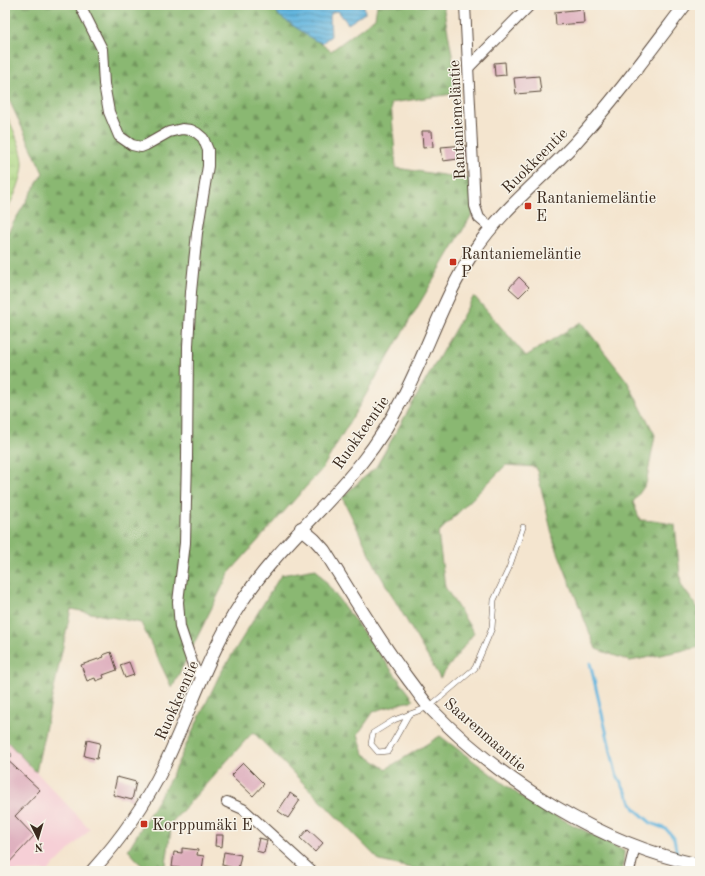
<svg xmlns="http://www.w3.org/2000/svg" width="705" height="876" font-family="'Old Standard TT',serif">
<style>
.built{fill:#f6cfd6}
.forest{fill:url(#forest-firs);stroke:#627148}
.wetland{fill:url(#wetland-marsh);stroke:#748151}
.water{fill:url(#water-rules);stroke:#4f707e}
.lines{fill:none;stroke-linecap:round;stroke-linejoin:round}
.stream{stroke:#63b6df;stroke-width:3}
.building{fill:#deaebd}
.service-casing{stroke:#574639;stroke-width:6}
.minor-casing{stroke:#574639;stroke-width:12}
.tertiary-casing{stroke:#574639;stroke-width:14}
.service{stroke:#fff;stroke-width:5}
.minor{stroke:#fff;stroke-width:10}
.tertiary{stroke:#fff;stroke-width:12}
.poi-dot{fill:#c8321e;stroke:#f7f3e8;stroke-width:1.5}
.labels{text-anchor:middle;stroke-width:3;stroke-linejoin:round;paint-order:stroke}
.street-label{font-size:16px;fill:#3b2a1e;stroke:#f7f3e8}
.poi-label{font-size:16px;fill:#3b2a1e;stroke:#f7f3e8;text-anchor:start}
</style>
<defs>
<pattern id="forest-firs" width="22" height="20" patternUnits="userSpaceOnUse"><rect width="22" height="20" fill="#8ab872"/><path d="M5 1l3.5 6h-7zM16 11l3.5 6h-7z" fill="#72965d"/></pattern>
<pattern id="wetland-marsh" width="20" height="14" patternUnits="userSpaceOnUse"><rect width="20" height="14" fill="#aed884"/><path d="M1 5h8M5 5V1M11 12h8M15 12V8" fill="none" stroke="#97ba72"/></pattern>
<pattern id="water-rules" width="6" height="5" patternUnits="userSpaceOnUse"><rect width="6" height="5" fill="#63b6df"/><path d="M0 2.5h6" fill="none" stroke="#5394b4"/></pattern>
</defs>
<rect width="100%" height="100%" fill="#f7f3e8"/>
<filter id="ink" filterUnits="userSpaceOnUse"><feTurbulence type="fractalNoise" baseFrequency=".025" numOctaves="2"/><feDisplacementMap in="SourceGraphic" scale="8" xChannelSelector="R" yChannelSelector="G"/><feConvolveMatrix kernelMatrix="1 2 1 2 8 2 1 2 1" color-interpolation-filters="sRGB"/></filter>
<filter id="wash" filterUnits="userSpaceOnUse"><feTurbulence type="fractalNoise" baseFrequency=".012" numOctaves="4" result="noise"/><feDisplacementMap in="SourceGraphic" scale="16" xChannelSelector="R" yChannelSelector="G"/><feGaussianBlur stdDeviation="0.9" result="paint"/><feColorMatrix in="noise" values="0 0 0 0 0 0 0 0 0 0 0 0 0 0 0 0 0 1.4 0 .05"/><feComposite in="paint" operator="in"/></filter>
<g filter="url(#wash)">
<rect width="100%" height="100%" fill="#f4e5cf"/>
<path class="built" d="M5,739L90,829L48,871H5Z"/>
<g class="forest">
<path d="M5,5H268L331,51L375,18L377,5H443L459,93L391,103L396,168L470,179L474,211L322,469L229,573L172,688L141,623L71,609L36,772L5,739V237L43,173L5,91Z"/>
<path d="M474,296L526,356L581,322L627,381L655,435L646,484L633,502L640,520L657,521L675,525L681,585L700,611V647L630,661L596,649L554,542L536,467L506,465L438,533L445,587L474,633L440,678L379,573L342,497L376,467Z"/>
<path d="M316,569L414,700L374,711L358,734L364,754L386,769L440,736L527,801L624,851L623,871H424L380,861L253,732L172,822L165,871H147L128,850L169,781L219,676L281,575Z"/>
</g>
<path class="wetland" d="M5,113C11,122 23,152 23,162C24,175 13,202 5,211Z"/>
<path class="water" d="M273,5H364L365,13L348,24L338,11L332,12L330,16L331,36L322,43L314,40L279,16Z"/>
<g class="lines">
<path class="stream" d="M590,663L616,773L635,809L651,823L666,829L674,838L677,855"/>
</g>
<g id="blocks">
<g class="building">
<path d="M583,9L584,23L556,25L555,12Z"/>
<path d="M505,62L506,75L495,76L494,63Z"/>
<path d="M539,76L541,92L516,94L514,78Z"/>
<path d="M422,131H432L433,147L423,148Z"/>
<path d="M465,145L466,158L443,161L441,147Z"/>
<path d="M519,277L529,287L519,297L509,288Z"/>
<path d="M111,652L117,670L103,675L104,678L96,681L95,678L87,681L81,665L104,657L103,655Z"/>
<path d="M129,662L134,675L125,678L120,665Z"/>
<path d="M87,740L100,743L97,759L84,756Z"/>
<path d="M5,758L40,790L15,816L34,836L5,867Z"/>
<path d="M243,763L264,784L253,796L231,775Z"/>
<path d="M117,777L136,782L132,800L113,795Z"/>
<path d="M290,793L300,800L288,818L278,811Z"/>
<path d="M308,829L323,843L315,852L300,838Z"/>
<path d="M216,835H223L222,847L215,846Z"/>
<path d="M259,838L267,840L264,853L256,851Z"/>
<path d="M182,848L198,850L197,855L204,856L202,871L172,867L174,852L182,853Z"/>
<path d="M224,852L241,855L238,869L222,865Z"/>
</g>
</g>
</g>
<g filter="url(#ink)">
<use href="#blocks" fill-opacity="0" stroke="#574639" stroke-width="1"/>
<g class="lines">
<defs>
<g id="service">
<path d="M409,714L388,751L378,752L371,744L373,733L394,720L429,707L475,668L492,628L494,600L509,568L523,527"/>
<path d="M5,751L9,755"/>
</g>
<g id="minor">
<path d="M80,5L102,49L104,84L109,112L119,136L132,145L141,147L146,145L169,132L182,129L191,130L197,133L203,138L208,150V166L197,233L191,292L188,346L187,458L185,543L178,602L180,627L186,645L194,668L197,672L203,676"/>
<path d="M465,5L475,206L479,218L491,228"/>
<path d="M469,67L530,5"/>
<path d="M227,802L243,809L311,871"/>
<path d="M629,871L635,846"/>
</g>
<g id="tertiary">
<path d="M301,528L314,539L324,550C351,593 377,638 408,679C415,688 422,699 430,708C499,780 601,845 700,865"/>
<path d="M92,871C121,839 145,805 164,766C190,712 208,653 241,603C275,550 324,511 362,462C378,442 391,421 402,399C428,350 443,297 474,251C502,209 542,179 576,142C615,99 650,51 685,5"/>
</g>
</defs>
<use href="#service" class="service-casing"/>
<use href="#minor" class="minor-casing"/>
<use href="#tertiary" class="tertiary-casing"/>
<use href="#service" class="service"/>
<use href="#minor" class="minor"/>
<use href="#tertiary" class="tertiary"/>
</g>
</g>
<g class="poi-dot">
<rect x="524" y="202" width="8" height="8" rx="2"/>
<rect x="449" y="258" width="8" height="8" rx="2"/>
<rect x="140" y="820" width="8" height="8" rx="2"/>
</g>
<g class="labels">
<g class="street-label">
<text transform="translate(456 120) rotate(-93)" y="6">Rantaniemeläntie</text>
<text transform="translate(534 160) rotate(-45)" y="6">Ruokkeentie</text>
<text transform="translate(360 432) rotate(-55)" y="6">Ruokkeentie</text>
<text transform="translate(176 700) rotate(-66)" y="6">Ruokkeentie</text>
<text transform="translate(486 734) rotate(41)" y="6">Saarenmaantie</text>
</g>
<g class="poi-label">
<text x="536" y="203">Rantaniemeläntie<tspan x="536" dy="18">E</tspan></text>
<text x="461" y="259">Rantaniemeläntie<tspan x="461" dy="18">P</tspan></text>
<text x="152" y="830">Korppumäki E</text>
</g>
</g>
<rect width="705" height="876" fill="none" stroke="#f7f3e8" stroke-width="20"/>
<g transform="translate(38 838) rotate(175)" stroke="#f7f3e8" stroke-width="3" paint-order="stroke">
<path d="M0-3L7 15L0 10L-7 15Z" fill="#3b2a1e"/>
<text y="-6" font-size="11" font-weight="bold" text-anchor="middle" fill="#3b2a1e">N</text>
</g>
</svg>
